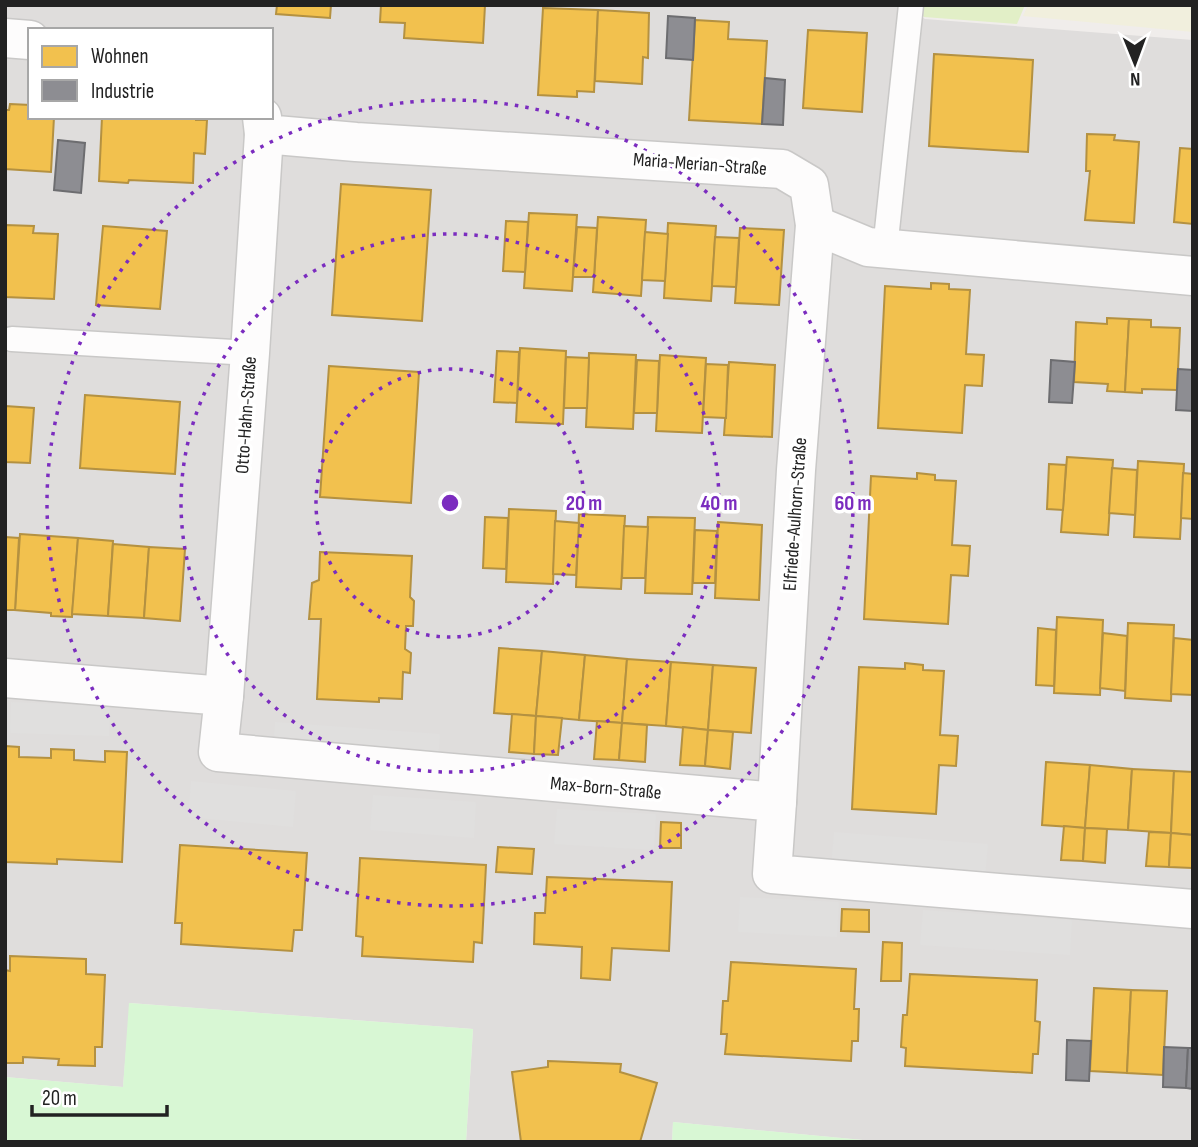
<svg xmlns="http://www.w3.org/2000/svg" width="1198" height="1147" font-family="'Sofia Sans Condensed',sans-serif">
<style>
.residential{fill:#dfdddc;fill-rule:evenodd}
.farmland{fill:#f1efdd}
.grass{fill:#e2efc7}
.park{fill:#d8f7d4}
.parking{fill:#e0dfde}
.homes{fill:#f2c14e;stroke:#b49141;stroke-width:2}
.industry{fill:#8d8d92;stroke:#6d6d70;stroke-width:2}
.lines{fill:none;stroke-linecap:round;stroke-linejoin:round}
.lane-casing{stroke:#c9c8c7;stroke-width:27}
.street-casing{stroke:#c9c8c7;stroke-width:41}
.lane{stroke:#fdfcfc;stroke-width:24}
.street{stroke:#fdfcfc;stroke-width:38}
.ring{fill:none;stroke:#7b2cbf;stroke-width:3.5;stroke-dasharray:3.5 7}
.labels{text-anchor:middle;stroke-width:7;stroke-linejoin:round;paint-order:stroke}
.street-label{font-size:19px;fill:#222;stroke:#fff}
.centre{fill:#7b2cbf;stroke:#fff;stroke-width:3.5}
.ring-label{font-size:21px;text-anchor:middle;font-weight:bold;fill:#7b2cbf;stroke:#fff;stroke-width:7;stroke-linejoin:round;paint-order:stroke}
</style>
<rect width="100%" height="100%" fill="#f0edeb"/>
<path class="residential" d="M5,5H901L925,19L1193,40V1142H884L673,1122L672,1142H466L473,1029L130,1003L123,1087L5,1077ZM30,30H271V117H30Z"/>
<path class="farmland" d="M1028,5H1193V32L1023,16Z"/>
<path class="grass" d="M923,5H1025L1017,24L924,17L918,11Z"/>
<g class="park">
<path d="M129,1003L473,1029L466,1142H5V1077L123,1087Z"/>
<path d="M673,1122L884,1142H672Z"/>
</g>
<g class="parking">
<path d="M11,702L110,706L109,736L10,733Z"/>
<path d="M275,722L440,734L438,764L273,751Z"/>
<path d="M191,781L296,791L293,827L188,817Z"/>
<path d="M373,795L476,802L474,838L370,830Z"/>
<path d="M557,809L656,814L654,850L554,844Z"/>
<path d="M834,832L988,844L985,878L831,867Z"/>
<path d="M740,897L839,902L837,937L738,932Z"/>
<path d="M923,910L1072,920L1070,955L920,945Z"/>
</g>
<g class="homes">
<path d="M277,5H331L330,18L276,14Z"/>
<path d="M381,5H485L483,43L404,38L405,23L380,22Z"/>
<path d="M543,8L598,10L594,92L577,91V97L538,95Z"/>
<path d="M598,10L649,13L648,58L643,57L642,84L595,81Z"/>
<path d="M695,20L729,22L728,39L767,41L762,124L689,120Z"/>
<path d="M808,30L867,33L862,112L803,108Z"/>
<path d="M934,54L1033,60L1028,152L929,146Z"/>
<path d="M10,104L30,105V117H54L51,172L5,169V110H9Z"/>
<path d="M102,117H196V120H207L205,154L194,153L193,183L129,180L128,183L99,181Z"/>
<path d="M1087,134L1115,135L1114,140L1139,142L1134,223L1085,220L1090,171H1086Z"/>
<path d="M1180,148L1193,149V224L1174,222Z"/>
<path d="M341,184L431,190L422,321L332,315Z"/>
<path d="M529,213L577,215L572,291L524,288Z"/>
<path d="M598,217L646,220L641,296L593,292Z"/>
<path d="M506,221L528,222L525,272L503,271Z"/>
<path d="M668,223L716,226L711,301L664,298Z"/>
<path d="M5,225L34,226L33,233L58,234L54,299L5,297Z"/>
<path d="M103,226L167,231L160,309L96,305Z"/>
<path d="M577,227L597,228L594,277H573Z"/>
<path d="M740,228L784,230L779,305L735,303Z"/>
<path d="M645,232L668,234L665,281L642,280Z"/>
<path d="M715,237L739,238L736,287L712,286Z"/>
<path d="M931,283L949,284V289L970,290L966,354L984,355L982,386L965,385L962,433L878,428L885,286L931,289Z"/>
<path d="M1107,318L1129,319L1125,392L1107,391L1108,384L1074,382L1076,322L1107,324Z"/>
<path d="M1129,319L1151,320V327L1180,328L1177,390L1142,389V393L1125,392Z"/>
<path d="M520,348L566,351L563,424L516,422Z"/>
<path d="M497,351L519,352L517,403L494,402Z"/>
<path d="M589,353L636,355L633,429L586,427Z"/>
<path d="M660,355L706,358L702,433L656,431Z"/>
<path d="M566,357L589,358L587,408H564Z"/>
<path d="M637,360L659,361L657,413H634Z"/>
<path d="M729,362L775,365L772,437L724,435Z"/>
<path d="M706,364L728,365L726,418L703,417Z"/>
<path d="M329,366L419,372L411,503L320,497Z"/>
<path d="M85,395L180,402L175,474L80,468Z"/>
<path d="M5,406L34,408L30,463L5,462Z"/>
<path d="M1067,457L1113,460L1108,535L1061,532Z"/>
<path d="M1138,461L1184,464L1180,539L1134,537Z"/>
<path d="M1049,464L1066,465L1063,510L1047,509Z"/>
<path d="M1112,468L1137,470L1135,515L1109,513Z"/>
<path d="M917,473L935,475V480L956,481L952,545L970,546L968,576L951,575L948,624L864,619L871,476L917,479Z"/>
<path d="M1183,473L1193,474V519L1181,518Z"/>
<path d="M509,509L556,511L553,584L506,582Z"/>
<path d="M579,514L625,516L621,589L576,587Z"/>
<path d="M485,517L508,518L506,569L483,568Z"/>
<path d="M648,517L695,518L692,594L645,593Z"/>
<path d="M555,521L579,523L576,575L553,574Z"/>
<path d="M718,522L762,525L759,600L715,598Z"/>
<path d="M624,526L648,527L645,578H622Z"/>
<path d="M695,530L717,531L715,583H693Z"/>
<path d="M20,534L78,538L72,617L51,616V613L15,610Z"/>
<path d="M5,537L19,538L15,610H5Z"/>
<path d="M78,538L113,541L108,616L72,614Z"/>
<path d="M113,544L149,547L144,618L108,616Z"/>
<path d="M149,547L185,549L180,621L144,618Z"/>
<path d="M320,552L412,556L410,597L414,601L413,626H406L405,649L411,653L410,673L403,672L402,699L379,698V702L317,699L321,619H309L312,583L319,580Z"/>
<path d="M1057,617L1103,620L1100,695L1054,693Z"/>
<path d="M1128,623L1174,625L1171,701L1125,698Z"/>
<path d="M1038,628L1056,630L1054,686L1036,685Z"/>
<path d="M1103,633L1127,636L1125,691L1100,688Z"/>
<path d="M1174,638L1193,640V695L1171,694Z"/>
<path d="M499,648L542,651L536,716L494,713Z"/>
<path d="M542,651L585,655L579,720L536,716Z"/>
<path d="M585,655L627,659L622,723L579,720Z"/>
<path d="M627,659L671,662L666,726L622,723Z"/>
<path d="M671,662L713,665L708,730L666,726Z"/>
<path d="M905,663L923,665V670L944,671L940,735L958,736L956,766L939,765L936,814L852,809L859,667L905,669Z"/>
<path d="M713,665L756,668L751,733L708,730Z"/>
<path d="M512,714L536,716L534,754L509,752Z"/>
<path d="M536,716L562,718L558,755L534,754Z"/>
<path d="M597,721L622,723L619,760L594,759Z"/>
<path d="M622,723L647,725L645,762L619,760Z"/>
<path d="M683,727L708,730L705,766L680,765Z"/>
<path d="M708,730L733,732L730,769L705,766Z"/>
<path d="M5,746L19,747V757L51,758V749L74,750V760L105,762V751L127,752L122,862L57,859V864L5,862Z"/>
<path d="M1046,762L1090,765L1085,828L1042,825Z"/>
<path d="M1090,765L1132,769L1128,830L1085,828Z"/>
<path d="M1132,769L1174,771L1171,833L1128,830Z"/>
<path d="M1174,771L1193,772V835L1171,833Z"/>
<path d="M661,822L681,823V848H660Z"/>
<path d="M1064,826L1085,828L1083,861L1061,860Z"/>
<path d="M1085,828L1107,829L1105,863L1083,861Z"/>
<path d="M1149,832L1171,833L1169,867L1146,866Z"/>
<path d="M1171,833L1193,835L1192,868L1169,867Z"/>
<path d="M180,845L307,853L302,930H294L292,951L181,944L182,923H175Z"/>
<path d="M498,847L534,849L532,874L496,872Z"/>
<path d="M360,858L486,865L482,943L474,942L473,962L362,956L363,937L356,936Z"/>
<path d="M547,877L672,882L669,951L612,948L610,980L581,978L582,947L534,944L535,913H545Z"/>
<path d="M842,909L869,910V932L841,931Z"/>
<path d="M883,942L902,943L901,981H881Z"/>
<path d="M10,956L86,959V974L105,975L102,1047H95V1066L58,1065L59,1059L23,1057V1063H5V970L10,971Z"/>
<path d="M731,962L856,969L854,1009H859L858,1041H852L851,1061L725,1054L727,1034H721L723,1001H728Z"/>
<path d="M910,974L1037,980L1035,1021L1040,1022L1038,1054H1033L1032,1073L905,1066L906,1048L901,1047L903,1015H907Z"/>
<path d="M1094,988L1131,990L1127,1073L1090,1071Z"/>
<path d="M1131,990L1167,991L1163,1075L1127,1073Z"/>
<path d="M548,1061L621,1064L620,1072L657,1083L640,1142H521L512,1072L548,1067Z"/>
</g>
<g class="industry">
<path d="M668,16L695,18L693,60L666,58Z"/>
<path d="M765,78L785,80L783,125L762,124Z"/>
<path d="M58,140L85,143L81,193L54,190Z"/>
<path d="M1051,360L1075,362L1072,403L1049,402Z"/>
<path d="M1178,369L1193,370V411L1176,410Z"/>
<path d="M1067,1040L1091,1041L1089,1081L1066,1080Z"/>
<path d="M1164,1047L1188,1048L1186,1088L1163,1087Z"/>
<path d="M1188,1048H1193V1089L1186,1088Z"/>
</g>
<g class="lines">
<defs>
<g id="lane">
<path d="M885,249L911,5"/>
<path d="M12,339L250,353"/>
</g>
<g id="street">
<path d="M5,38L30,40"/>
<path d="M262,117L264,134L356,142L782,169L809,185L815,225L796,470L777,802"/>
<path d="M815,225L868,247L1193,276"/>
<path d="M5,678L224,696L218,752L777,802L772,874L1193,909"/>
<path d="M224,696L250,353L264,134"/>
</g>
</defs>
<use href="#lane" class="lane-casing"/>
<use href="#street" class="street-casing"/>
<use href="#lane" class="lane"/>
<use href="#street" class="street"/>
</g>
<g class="ring">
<circle cx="450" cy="503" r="134"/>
<circle cx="450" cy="503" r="269"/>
<circle cx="450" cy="503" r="403"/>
</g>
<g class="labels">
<g class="street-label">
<text transform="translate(700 163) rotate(4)" y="7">Maria-Merian-Straße</text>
<text transform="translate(245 415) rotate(-86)" y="7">Otto-Hahn-Straße</text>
<text transform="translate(794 514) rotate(-86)" y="7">Elfriede-Aulhorn-Straße</text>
<text transform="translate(606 787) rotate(5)" y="7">Max-Born-Straße</text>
</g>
</g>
<circle cx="450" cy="503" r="10" class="centre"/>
<g class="ring-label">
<text x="584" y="510">20 m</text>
<text x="719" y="510">40 m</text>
<text x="853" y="510">60 m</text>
</g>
<rect width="1198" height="1147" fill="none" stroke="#222222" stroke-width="14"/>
<rect x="28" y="28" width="245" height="91" fill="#ffffff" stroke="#a7a7a7" stroke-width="2"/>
<rect x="42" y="46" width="35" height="21" fill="#f2c14e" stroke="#a7a7a7" stroke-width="2"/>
<text x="91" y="63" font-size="21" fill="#222222">Wohnen</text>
<rect x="42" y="80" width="35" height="21" fill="#8d8d92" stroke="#a7a7a7" stroke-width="2"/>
<text x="91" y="98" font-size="21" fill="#222222">Industrie</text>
<g transform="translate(1135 63) rotate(179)" stroke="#ffffff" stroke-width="5" paint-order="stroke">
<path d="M0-5L12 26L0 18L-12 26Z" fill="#222222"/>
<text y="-10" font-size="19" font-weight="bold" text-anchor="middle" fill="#222222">N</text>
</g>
<path d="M32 1105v10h135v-10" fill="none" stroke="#222222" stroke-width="3.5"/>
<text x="42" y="1105" font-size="21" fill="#222222" stroke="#ffffff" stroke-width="5" paint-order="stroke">20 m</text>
</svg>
